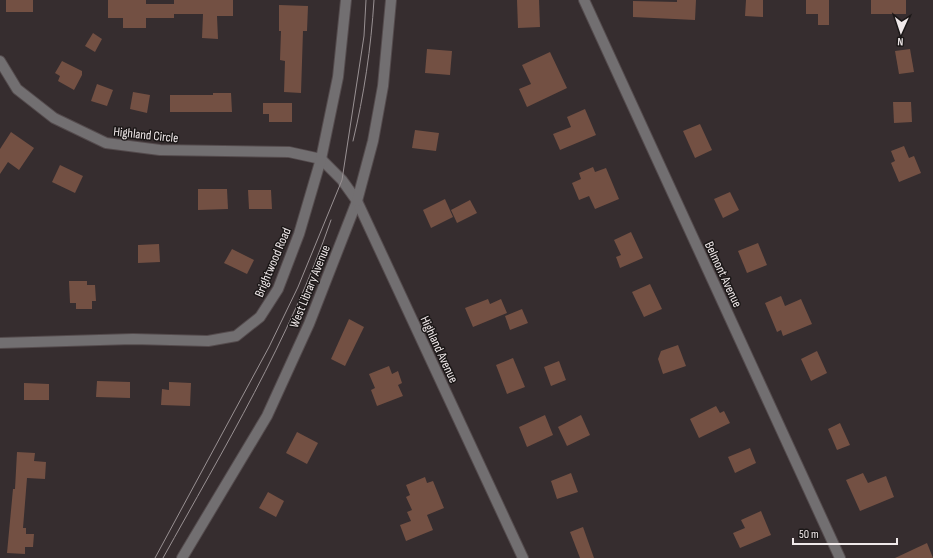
<svg xmlns="http://www.w3.org/2000/svg" width="933" height="558" font-family="'Sofia Sans Condensed',sans-serif">
<style>
.building{fill:#735043}
.lines{fill:none;stroke-linecap:round;stroke-linejoin:round}
.minor-casing{stroke:#544b4d;stroke-width:12}
.tertiary-casing{stroke:#544b4d;stroke-width:12}
.minor{stroke:#726f71;stroke-width:10}
.tertiary{stroke:#726f71;stroke-width:10}
.tram{stroke:#999193;stroke-width:1}
.labels{text-anchor:middle;stroke-width:3;stroke-linejoin:round;paint-order:stroke}
.street-label{font-size:13px;fill:#f0e9ea;stroke:#1b1717}
</style>
<rect width="100%" height="100%" fill="#362d2f"/>
<g class="building">
<rect x="6" y="0" width="27" height="12"/>
<path d="M108,0H146V4H174V0H233V16H217L218,39L202,38L203,14H174V18H146V28H123V18H108Z"/>
<path d="M517,0H539L540,27L518,28Z"/>
<path d="M677,0H696L695,20L633,17V1L677,2Z"/>
<path d="M746,0H763V17L745,16Z"/>
<path d="M806,0H829V25H818V14H806Z"/>
<rect x="871" y="0" width="35" height="14"/>
<path d="M279,5L308,6L307,31H303L301,93L284,92L285,61L280,60L281,31H279Z"/>
<path d="M93,33L102,39L95,52L85,46Z"/>
<path d="M427,49L452,51L450,75L425,73Z"/>
<path d="M910,49L914,72L899,74L895,51Z"/>
<path d="M550,52L567,88L527,107L519,89L531,84L522,65Z"/>
<path d="M62,61L82,71V75L74,90L58,81L60,76L55,73Z"/>
<path d="M97,84L113,90L107,106L91,101Z"/>
<path d="M133,92L150,95L147,113L130,109Z"/>
<path d="M213,93H231L232,112H170V95H213Z"/>
<path d="M893,102H911L912,122L894,123Z"/>
<path d="M263,103H292V122H269V114H263Z"/>
<path d="M585,109L596,135L560,150L553,134L571,127L567,117Z"/>
<path d="M700,124L712,150L695,158L683,131Z"/>
<path d="M415,130L439,133L436,151L412,148Z"/>
<path d="M11,132L34,148L19,170L8,162L0,174V149Z"/>
<path d="M904,146L909,158L914,156L921,173L899,182L891,163L895,161L891,151Z"/>
<path d="M60,165L83,176L75,193L52,182Z"/>
<path d="M593,167L595,172L606,168L619,199L595,209L589,196L579,200L572,183L581,179L579,173Z"/>
<path d="M198,189H227L228,209L198,210Z"/>
<path d="M248,190H271L272,209H249Z"/>
<path d="M730,192L739,210L723,218L714,199Z"/>
<path d="M445,199L453,217L431,228L423,210Z"/>
<path d="M470,200L477,213L457,223L451,210Z"/>
<path d="M631,232L643,258L620,268L616,257L621,255L614,240Z"/>
<path d="M758,243L767,265L747,273L738,251Z"/>
<path d="M159,244L160,262L138,263V245Z"/>
<path d="M232,249L254,260L247,274L224,263Z"/>
<path d="M69,281H87V285H95L96,301H92V309H76V303H70Z"/>
<path d="M650,284L662,309L644,317L632,292Z"/>
<path d="M781,296L785,306L801,299L812,324L783,336L781,330L777,332L765,303Z"/>
<path d="M488,299L490,304L501,299L507,313L473,327L465,308Z"/>
<path d="M522,309L528,323L510,330L505,316Z"/>
<path d="M349,319L364,327L345,366L331,359Z"/>
<path d="M678,345L686,366L663,374L658,359L661,351Z"/>
<path d="M817,351L827,373L811,381L801,359Z"/>
<path d="M513,358L525,387L507,394L496,365Z"/>
<path d="M559,361L566,380L551,386L544,367Z"/>
<path d="M389,366L392,374L398,371L402,383L398,385L403,396L377,406L371,390L375,388L369,374Z"/>
<path d="M97,381L130,382V398L96,397Z"/>
<path d="M169,382L191,383L190,406L161,405L162,389L169,390Z"/>
<path d="M24,383L49,384V400H24Z"/>
<path d="M716,406L720,413L724,411L730,423L699,438L690,419Z"/>
<path d="M545,415L553,435L527,447L519,427Z"/>
<path d="M581,415L590,435L567,446L558,427Z"/>
<path d="M840,423L850,445L837,450L828,429Z"/>
<path d="M297,432L318,443L307,464L286,453Z"/>
<path d="M750,448L756,463L735,473L728,457Z"/>
<path d="M17,452L35,453L34,461L46,462L45,479L27,478L23,528H26V534H34L33,547H25V554L7,553L13,489H15Z"/>
<path d="M571,473L578,492L557,499L551,481Z"/>
<path d="M863,473L868,483L886,476L894,497L860,511L846,480Z"/>
<path d="M425,477L427,483L433,481L444,508L427,515L433,530L406,541L400,525L411,521L407,512L412,510L406,497L410,495L406,485Z"/>
<path d="M268,492L284,501L276,517L259,508Z"/>
<path d="M761,511L771,535L740,548L733,533L745,528L741,520Z"/>
<path d="M583,527L594,558H580L570,532Z"/>
<path d="M927,543L933,558H895Z"/>
</g>
<g class="lines">
<defs>
<g id="minor">
<path d="M584,0L840,558"/>
<path d="M0,61L17,89L54,118L106,143L160,150L289,152L321,159"/>
<path d="M182,558L267,416L309,324L357,201"/>
</g>
<g id="tertiary">
<path d="M321,159L342,180L357,201L523,558"/>
<path d="M357,201L373,141L383,86L391,0"/>
<path d="M0,343L133,339L208,341L236,336L260,317L278,289L299,234L321,159L338,77L346,0"/>
</g>
</defs>
<use href="#minor" class="minor-casing"/>
<use href="#tertiary" class="tertiary-casing"/>
<use href="#minor" class="minor"/>
<use href="#tertiary" class="tertiary"/>
<g class="tram">
<path d="M353,141C364,95 371,48 374,0"/>
<path d="M155,558L269,347L298,287L342,180L364,36L366,0"/>
<path d="M163,558C224,448 290,339 331,220"/>
</g>
</g>
<g class="labels">
<g class="street-label">
<text transform="translate(146 134) rotate(6)" y="5">Highland Circle</text>
<text transform="translate(272 262) rotate(-67)" y="5">Brightwood Road</text>
<text transform="translate(724 274) rotate(65)" y="5">Belmont Avenue</text>
<text transform="translate(309 286) rotate(-68)" y="5">West Library Avenue</text>
<text transform="translate(440 349) rotate(65)" y="5">Highland Avenue</text>
</g>
</g>
<g transform="translate(901 32) rotate(183)" stroke="#1b1717" stroke-width="3" paint-order="stroke">
<path d="M0-3L7 15L0 10L-7 15Z" fill="#f0e9ea"/>
<text y="-6" font-size="11" font-weight="bold" text-anchor="middle" fill="#f0e9ea">N</text>
</g>
<path d="M793 538v6h104v-6" fill="none" stroke="#f0e9ea" stroke-width="2"/>
<text x="799" y="538" font-size="12" fill="#f0e9ea" stroke="#1b1717" stroke-width="3" paint-order="stroke">50 m</text>
</svg>
